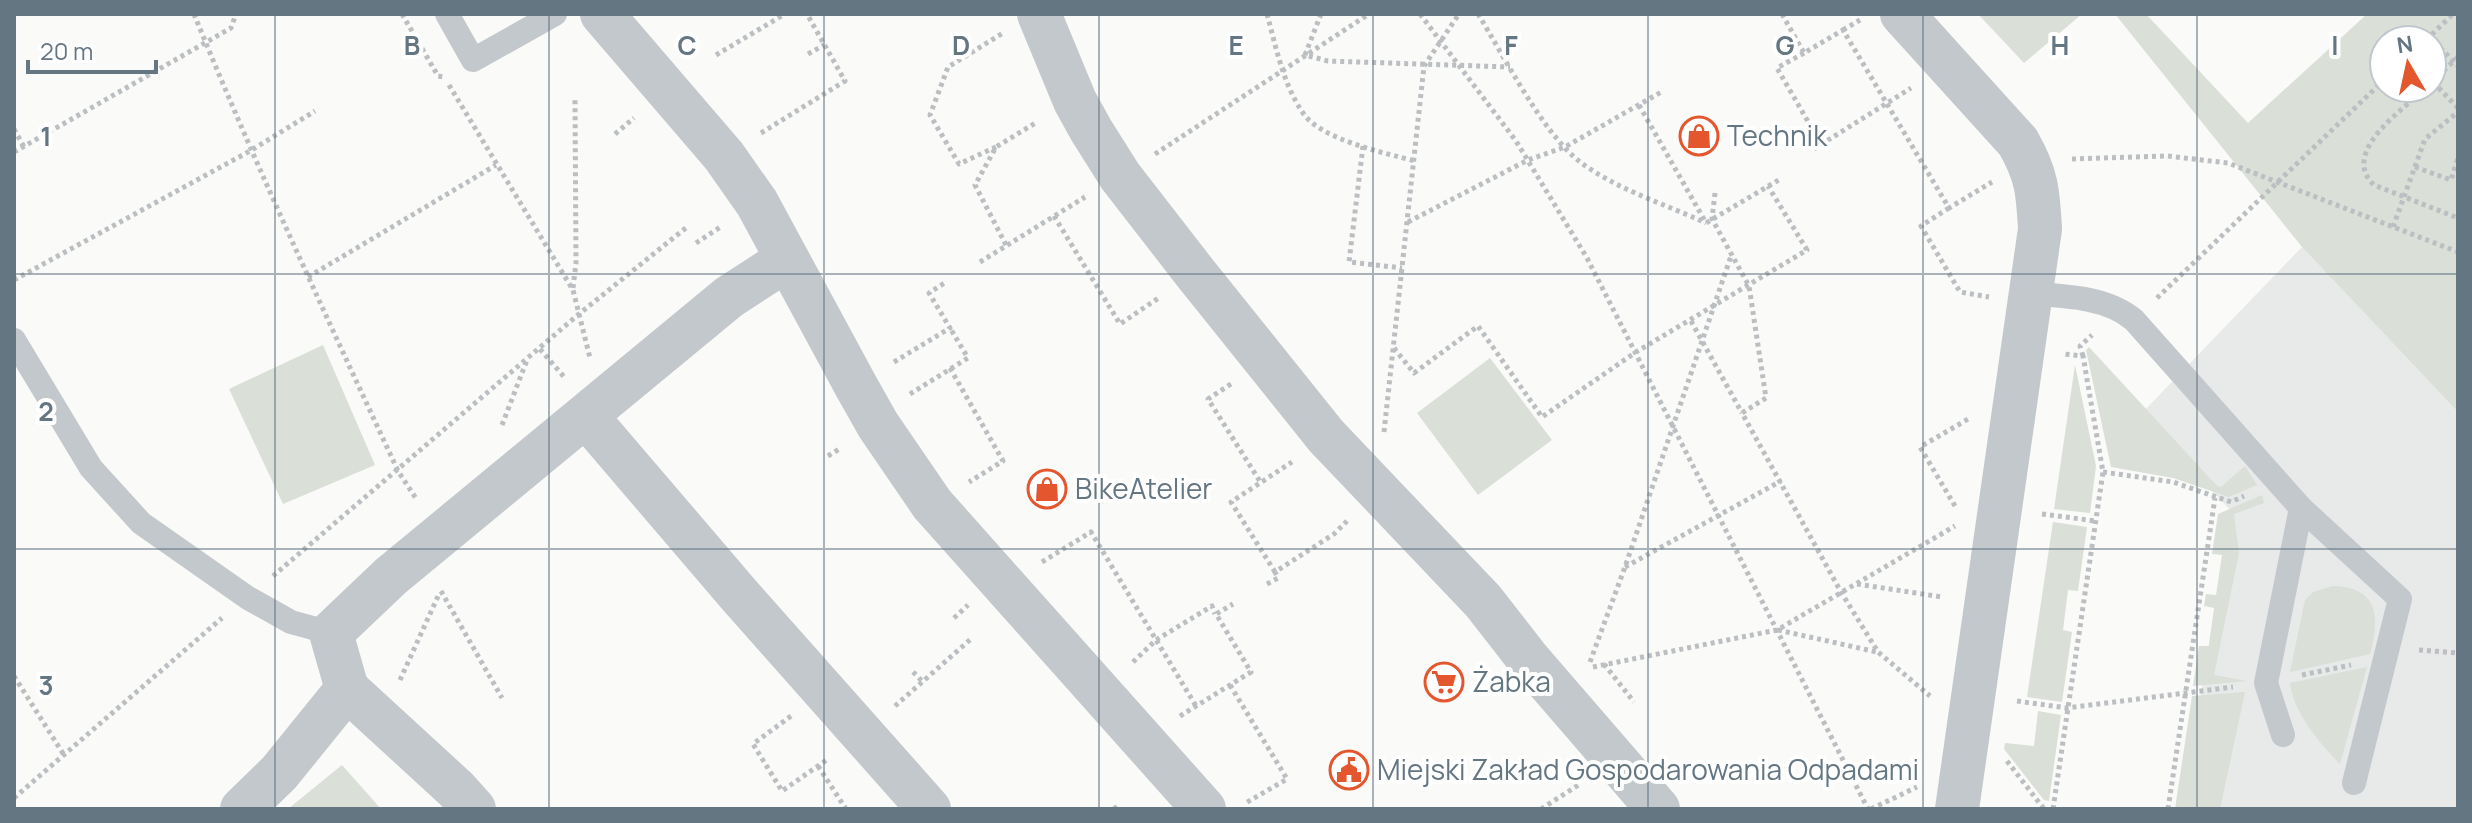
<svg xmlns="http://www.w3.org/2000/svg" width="2472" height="823" font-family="Manrope,sans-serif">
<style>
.built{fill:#e8e9e9}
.green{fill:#dadfd7;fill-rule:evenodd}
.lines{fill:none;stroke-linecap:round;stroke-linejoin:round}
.path{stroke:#bbbfc2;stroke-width:5;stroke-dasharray:4 4;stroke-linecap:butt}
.lane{stroke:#c3c8cc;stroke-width:24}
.street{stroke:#c3c8cc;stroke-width:44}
.grid{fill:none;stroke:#657683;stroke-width:2;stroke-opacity:0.55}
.labels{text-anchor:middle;stroke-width:8;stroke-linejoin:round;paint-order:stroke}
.poi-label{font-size:28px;fill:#657683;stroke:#fff;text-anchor:start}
.grid-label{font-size:26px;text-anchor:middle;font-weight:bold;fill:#657683;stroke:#fff;stroke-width:8;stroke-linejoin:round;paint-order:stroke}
</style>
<rect width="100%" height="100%" fill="#fafaf8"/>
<path class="built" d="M2302,247L2458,412V809H2183L2230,510L2140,415Z"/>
<g class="green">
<path d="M1978,14H2082L2024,63Z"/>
<path d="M2115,14H2146L2248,123L2367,14H2458V412L2302,247ZM2432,40V88H2384V40Z"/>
<path d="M323,345L375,465L283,504L229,389Z"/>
<path d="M2089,347L2217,486L2221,487L2245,466L2257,485L2229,497L2173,478L2111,467L2086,350Z"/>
<path d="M1490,358L1552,440L1478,495L1417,413Z"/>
<path d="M2075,365L2096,466L2090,513L2054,509Z"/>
<path d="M2262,495L2264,503L2234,514L2239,553L2214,675L2247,681L2193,686L2199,646H2209L2214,608L2204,606L2206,594L2216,595L2222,555L2212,554L2218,514Z"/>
<path d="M2053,522L2087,527L2078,591L2068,590L2063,630L2072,632L2062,702L2027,697Z"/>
<path d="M2333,586C2379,587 2380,618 2370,654L2290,672L2305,600L2313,592Z"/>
<path d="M2367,667L2340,764C2320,744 2293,712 2290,683Z"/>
<path d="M2245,692L2220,809H2175L2192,696Z"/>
<path d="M2038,711L2061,715L2049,801L2044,800L2004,749L2005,743L2034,746Z"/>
<path d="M342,765L381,809H288Z"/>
</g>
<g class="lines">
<g class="path">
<path d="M194,14C257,169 328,320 398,471L417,500"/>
<path d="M402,14L438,76L444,77"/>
<path d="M1267,14C1276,47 1283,84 1303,113C1320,139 1384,153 1415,161"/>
<path d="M1321,14L1305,55L1328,61L1510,67"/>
<path d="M1420,14L1516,141L1587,258L1868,809"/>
<path d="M1478,14C1504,56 1542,132 1579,161C1615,189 1665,204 1706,223"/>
<path d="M1782,14L1804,53L1843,30L1949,208L1992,182"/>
<path d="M1843,30L1860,20"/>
<path d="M2429,36L2458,66"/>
<path d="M2426,40L2453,14"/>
<path d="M1804,53L1777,68L1821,144"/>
<path d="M808,54L824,45"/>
<path d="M716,55L785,14"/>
<path d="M2432,82L2458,57"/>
<path d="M2433,82L2458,108"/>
<path d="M449,85L573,290L590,358"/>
<path d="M2426,88C2404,109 2339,152 2374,185L2458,218"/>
<path d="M1639,105L1706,223L1782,178"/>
<path d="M14,129L24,147"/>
<path d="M761,133L845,81L807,14"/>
<path d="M615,134L634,118"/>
<path d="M1363,146L1349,262L1402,268"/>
<path d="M996,147L959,164L930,115L948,67L1003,33"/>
<path d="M1814,149L1911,88"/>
<path d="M14,152L231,28L236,14"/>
<path d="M1155,154L1369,14"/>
<path d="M2072,159L2167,156L2228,163L2458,252"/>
<path d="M2415,167L2451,180L2458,158"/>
<path d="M1715,193L1712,219L1749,286L1766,398L1742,413L1841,592L1878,652L1930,696"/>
<path d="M1949,208L1921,226L1960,292L1989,297"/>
<path d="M1054,216L1120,324L1160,297"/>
<path d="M1408,222L1528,160L1565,147L1663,91"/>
<path d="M2393,227L2425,139L2458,112"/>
<path d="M696,243L722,226"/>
<path d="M1006,245L975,185L996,147L1037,122"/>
<path d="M980,262L1085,197"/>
<path d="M308,277L496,165"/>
<path d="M14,280L250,151L315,111"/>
<path d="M573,288L576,263L575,98"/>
<path d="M2157,298L2384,80"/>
<path d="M1691,321L1742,413"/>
<path d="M1394,348L1414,373L1478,326L1542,417L1636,352L1807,250L1768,186"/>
<path d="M540,349L565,378"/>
<path d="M2083,356L2080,346L2092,335"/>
<path d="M894,362L950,328L929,293L946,282"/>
<path d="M950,368L1003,461L969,482"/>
<path d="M1231,384L1208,399L1261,483"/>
<path d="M910,394L968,358L950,328"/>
<path d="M502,425L527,360"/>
<path d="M1384,432L1424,66L1459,14"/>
<path d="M828,456L841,448"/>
<path d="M2103,472L2173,482L2231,502L2244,496"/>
<path d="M1955,506L1920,447L1970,418"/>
<path d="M2042,514L2096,521"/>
<path d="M1042,562L1091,532L1196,706"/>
<path d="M1625,567L1781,481"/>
<path d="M1275,572L1231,502L1292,462"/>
<path d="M273,576L579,314L687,227"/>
<path d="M1267,584L1278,578L1275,572L1334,534L1347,521"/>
<path d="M1857,584L1942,597"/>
<path d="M441,591L502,698"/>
<path d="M954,618L968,605"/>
<path d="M1778,630L1877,652"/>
<path d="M2419,650L2458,653"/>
<path d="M1133,662L1156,640L1212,606L1215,614"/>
<path d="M1590,662L1625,567L1731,256"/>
<path d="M1604,664L1634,702"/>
<path d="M1593,667L1777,630L1955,526"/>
<path d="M913,672L923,682"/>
<path d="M2302,675L2351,665"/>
<path d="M14,676L64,755"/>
<path d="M400,680L439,594"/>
<path d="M1230,685L1287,779L1244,804"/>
<path d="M2017,701L2067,708L2233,687"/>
<path d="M895,706L972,638"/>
<path d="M791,716L753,744L782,791L828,759"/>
<path d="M1180,716L1251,672L1216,614L1233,604"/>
<path d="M2007,761L2044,809"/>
<path d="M818,766L846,809"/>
<path d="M14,798L222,618"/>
<path d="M1114,809L1120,804"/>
<path d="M1541,809L1580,784"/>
<path d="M1871,809L1917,787"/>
<path d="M2053,809L2103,472L2083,356L2064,354"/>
<path d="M2168,809L2215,498"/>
</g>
<g class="lane">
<path d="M447,14L473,60L555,14"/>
<path d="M2031,294C2065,296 2107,297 2134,320L2301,508L2266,683L2283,735"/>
<path d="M14,340L91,468L141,523L248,598L291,622L331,633"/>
<path d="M2301,508L2400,599L2354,783"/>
</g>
<g class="street">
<path d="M602,14L724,156L757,203L856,386L878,425L932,504L1204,809"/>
<path d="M1039,14L1075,101L1091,130L1120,176L1196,274L1326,436L1483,601L1529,660L1658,809"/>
<path d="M1902,14L2018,142C2037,175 2038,192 2040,229L1957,809"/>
<path d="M586,416L740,596L929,809"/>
<path d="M347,689L331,633L391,576L729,297L786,260"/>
<path d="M242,809L279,773L347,689L456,789L474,809"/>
</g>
</g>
<path class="grid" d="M275,14V809M549,14V809M824,14V809M1099,14V809M1373,14V809M1648,14V809M1923,14V809M2197,14V809M14,274H2458M14,549H2458"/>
<defs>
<symbol id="shop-ring" viewBox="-11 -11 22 22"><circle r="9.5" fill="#fff" stroke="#e4572e" stroke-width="1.5"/><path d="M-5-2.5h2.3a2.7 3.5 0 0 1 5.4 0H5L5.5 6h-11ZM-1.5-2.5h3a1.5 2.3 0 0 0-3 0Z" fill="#e4572e"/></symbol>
<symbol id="supermarket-ring" viewBox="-11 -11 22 22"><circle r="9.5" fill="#fff" stroke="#e4572e" stroke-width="1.5"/><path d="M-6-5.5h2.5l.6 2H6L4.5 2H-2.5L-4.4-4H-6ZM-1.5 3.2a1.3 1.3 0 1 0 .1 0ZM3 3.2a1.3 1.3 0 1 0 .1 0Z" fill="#e4572e"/></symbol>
<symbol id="civic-ring" viewBox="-11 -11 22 22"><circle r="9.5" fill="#fff" stroke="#e4572e" stroke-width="1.5"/><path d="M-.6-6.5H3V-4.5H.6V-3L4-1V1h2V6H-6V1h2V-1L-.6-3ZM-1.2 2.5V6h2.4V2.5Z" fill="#e4572e"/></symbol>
</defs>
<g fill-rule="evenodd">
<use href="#shop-ring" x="1677" y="114" width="44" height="44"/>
<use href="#shop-ring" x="1025" y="467" width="44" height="44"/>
<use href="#supermarket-ring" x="1422" y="660" width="44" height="44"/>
<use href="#civic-ring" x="1327" y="748" width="44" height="44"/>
</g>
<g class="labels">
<g class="poi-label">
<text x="1727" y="146">Technik</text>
<text x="1075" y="499">BikeAtelier</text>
<text x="1472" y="692">Żabka</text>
<text x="1377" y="780">Miejski Zakład Gospodarowania Odpadami</text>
</g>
</g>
<g class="grid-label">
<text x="412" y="55">B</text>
<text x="687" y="55">C</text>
<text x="961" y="55">D</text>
<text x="1236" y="55">E</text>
<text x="1511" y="55">F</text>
<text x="1785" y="55">G</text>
<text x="2060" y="55">H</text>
<text x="2335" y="55">I</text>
<text x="46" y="146">1</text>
<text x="46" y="421">2</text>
<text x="46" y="695">3</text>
</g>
<rect width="2472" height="823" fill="none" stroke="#657683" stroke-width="32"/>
<g transform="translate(2408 64) rotate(351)"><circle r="38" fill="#ffffff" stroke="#c1c8cd" stroke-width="2"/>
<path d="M0-6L14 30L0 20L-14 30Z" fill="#e4572e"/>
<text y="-12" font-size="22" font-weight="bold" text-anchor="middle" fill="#657683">N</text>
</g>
<path d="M28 60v12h128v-12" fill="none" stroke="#657683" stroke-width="4"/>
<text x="40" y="60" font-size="24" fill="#657683" stroke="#ffffff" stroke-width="6" paint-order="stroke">20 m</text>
</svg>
